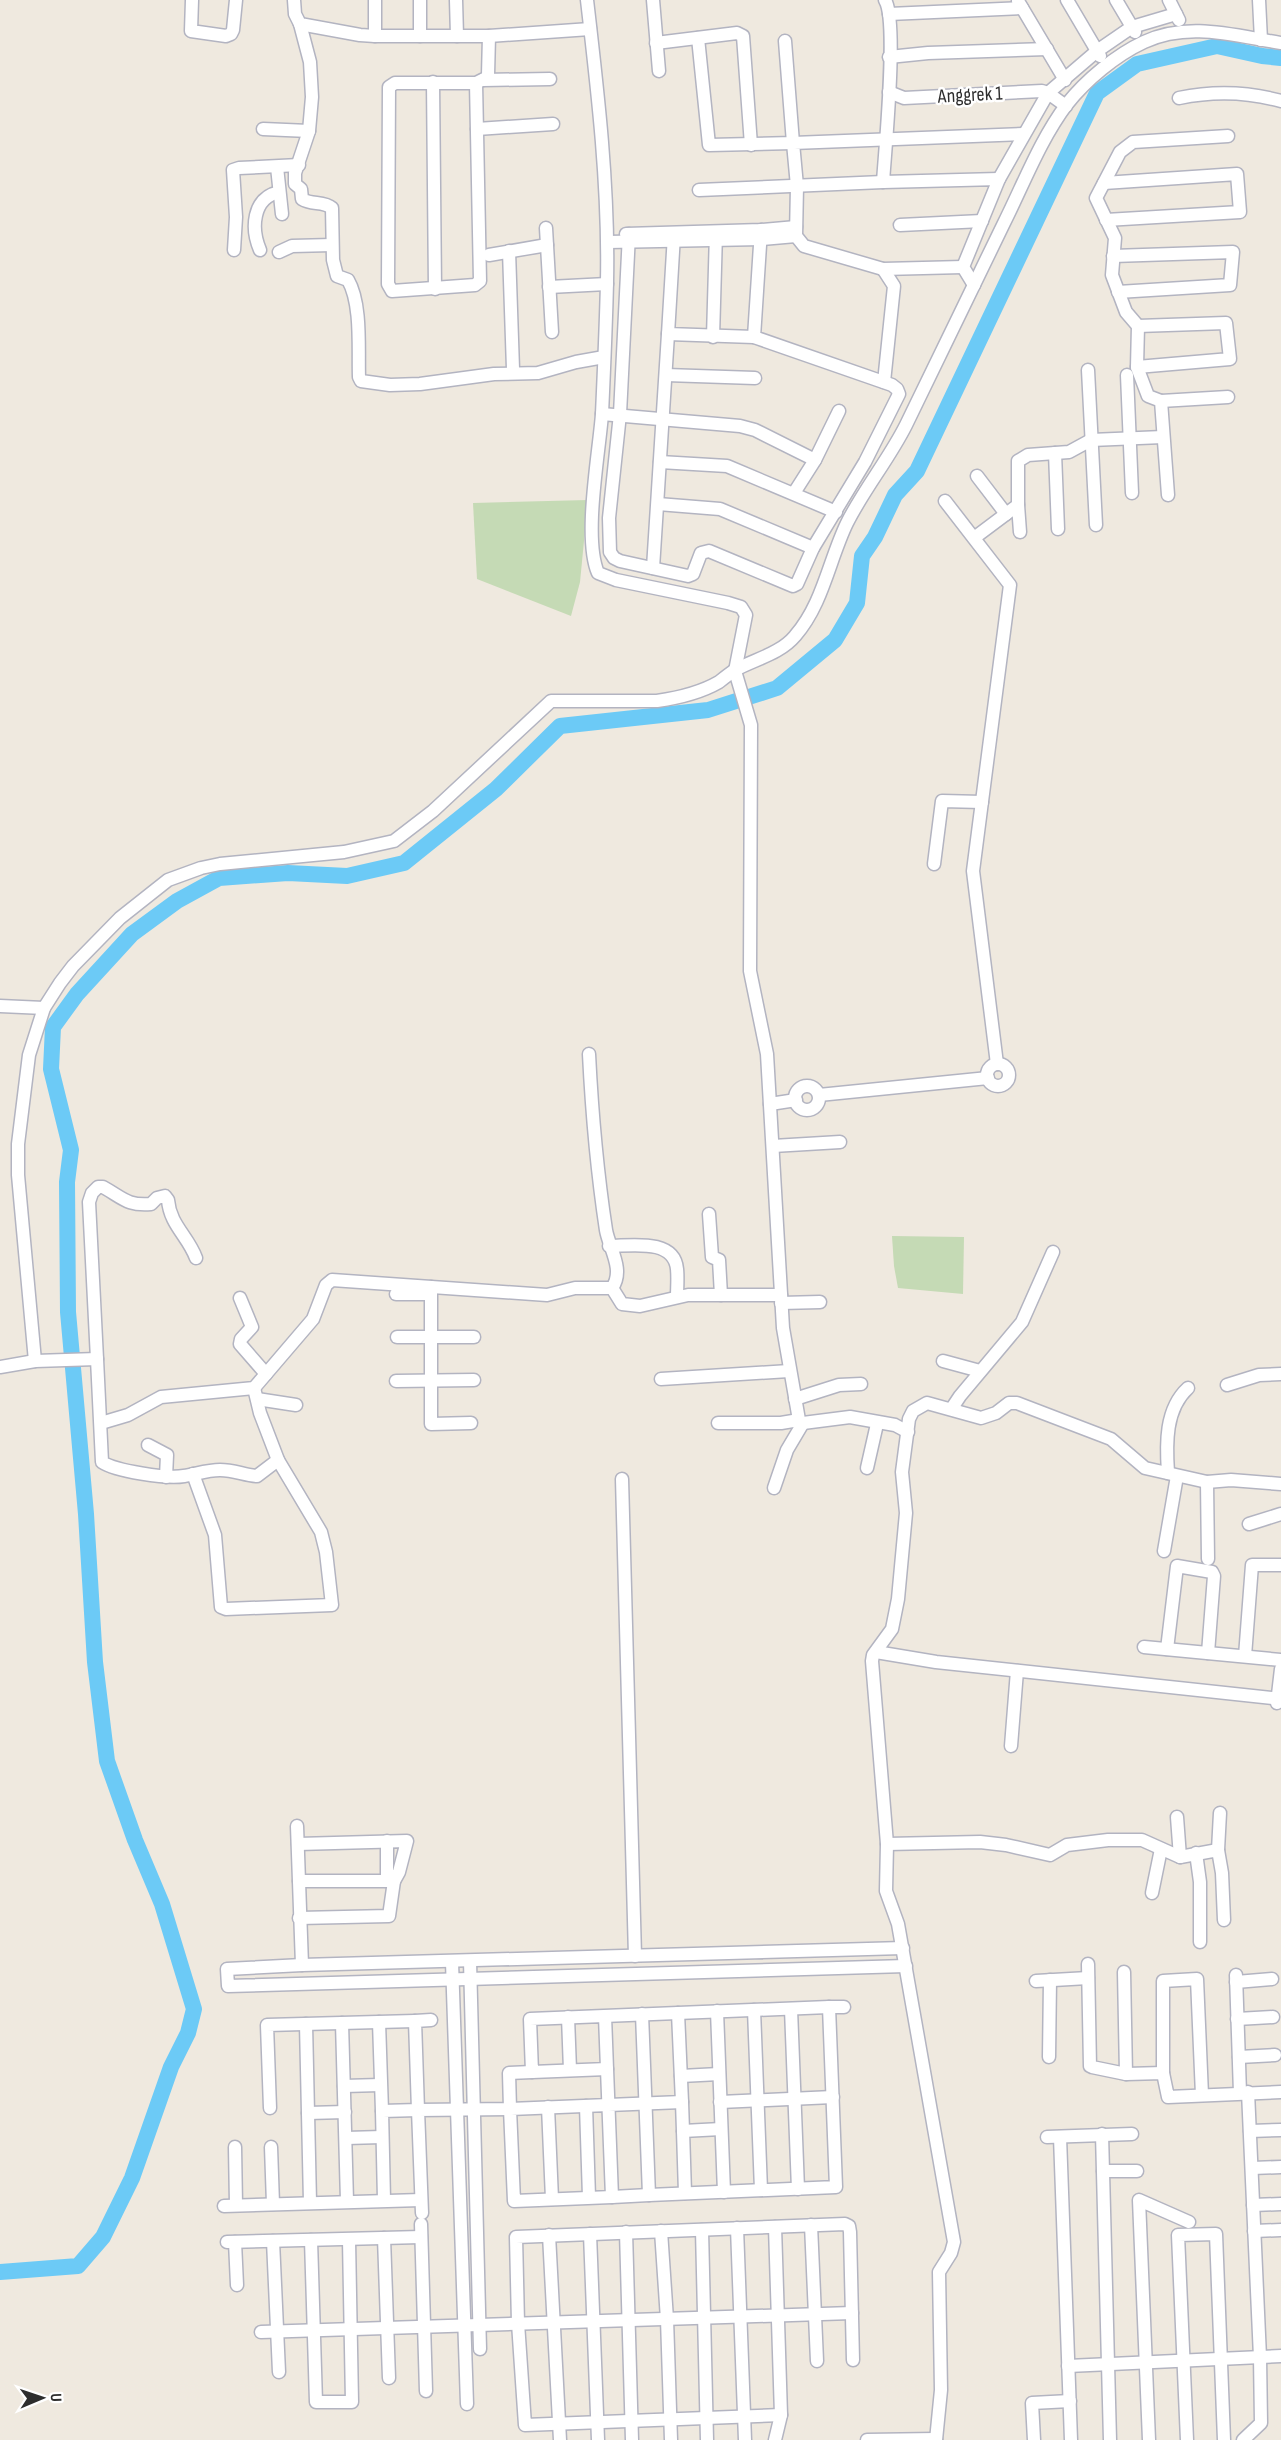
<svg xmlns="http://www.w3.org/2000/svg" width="1281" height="2440" font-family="'Sofia Sans Condensed',sans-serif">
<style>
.cemetery{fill:#c5dab5}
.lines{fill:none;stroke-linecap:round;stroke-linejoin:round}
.river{stroke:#6ccaf6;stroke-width:16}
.minor-casing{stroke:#b3b4c1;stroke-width:15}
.minor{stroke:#fff;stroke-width:12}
.labels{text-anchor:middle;stroke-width:5;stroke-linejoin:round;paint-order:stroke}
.street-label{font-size:20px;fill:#2d2d2d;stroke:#fff}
</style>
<rect width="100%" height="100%" fill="#efe9df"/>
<g class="cemetery">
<path d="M588,500L580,582L571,616L477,579L473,503Z"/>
<path d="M892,1236L964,1237L963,1294L898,1288L894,1266Z"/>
</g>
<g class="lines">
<path class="river" d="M0,2272L78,2266L103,2237L132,2178L171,2067L188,2033L194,2009L162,1904L135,1840L107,1761L95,1662L86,1514L68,1312L67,1182L71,1150L51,1069L53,1027L77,994L132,934L177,901L219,878L288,873L347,876L404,863L496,789L560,726L708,710L777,688L835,640L857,603L862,556L875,537L895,495L917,471L1097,93L1137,64L1217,46L1262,56L1281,58"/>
<defs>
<g id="minor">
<path d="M192,0L191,31L226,36L231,34L233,30L236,0"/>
<path d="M294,0L295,14L300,24L360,35L375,36H489L590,29"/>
<path d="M456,0L457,36"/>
<path d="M587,0C598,94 609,188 607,282C606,326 604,370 602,414C599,454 583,538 598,573L616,580L728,603L741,607L746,615L735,671L751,725L750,971L767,1054L783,1328L799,1420L803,1423L850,1417L895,1425L908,1432"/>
<path d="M653,0L659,71"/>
<path d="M885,0C898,21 885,150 883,182L999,179L963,267L974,285"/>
<path d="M1067,0L1100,56"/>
<path d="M1116,0L1135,32"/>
<path d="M1169,0L1179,20"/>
<path d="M1259,0L1261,40"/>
<path d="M1018,1L1065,80"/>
<path d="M889,14L1022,8"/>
<path d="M300,24L310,62L312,97L309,131L295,173V184L301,189L302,199C311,205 324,201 332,208L333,260L337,276L348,280C362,304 358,350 359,377L361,381L390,385L420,384L494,374L538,373L576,362L604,357"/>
<path d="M375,36V0"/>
<path d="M420,36V0"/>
<path d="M698,38L709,145L793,143L785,41"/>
<path d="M656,43L737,33L743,36L751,145"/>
<path d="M889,57L928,53L1047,49"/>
<path d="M483,80L550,79"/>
<path d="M433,82L435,289"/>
<path d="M476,83L480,281L475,285L392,291L388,284L389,87L395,83H476L486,78L488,75L489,36"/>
<path d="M889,92L904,98L1042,91L1048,93L1066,106"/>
<path d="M1179,98C1213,91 1248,92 1281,101"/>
<path d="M263,129L309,131"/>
<path d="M477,129L553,124"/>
<path d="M277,167L282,214"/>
<path d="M999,179L1048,93L1097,51L1132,27L1176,14"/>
<path d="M1104,183L1237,174L1240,212L1106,220"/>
<path d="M699,190L883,182"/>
<path d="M900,225L982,221"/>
<path d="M546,228L552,332"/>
<path d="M626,234L761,230L796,227"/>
<path d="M629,234L620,414L609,518L610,552L614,558L620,561L688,576L693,574L701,553L709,551L793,586L797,584L813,548L865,462L899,394L897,389L892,385L754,337L761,230"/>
<path d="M674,235L668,334L754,337"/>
<path d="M608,242L762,239L796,236"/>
<path d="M234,250L236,217L233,170L239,168L299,165"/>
<path d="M260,250C251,229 252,198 279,192"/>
<path d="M509,251L513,369"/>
<path d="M279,252L292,246L332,245"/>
<path d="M489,255L547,245"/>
<path d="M1113,256L1233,252L1230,285L1118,292"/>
<path d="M963,267L883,269L804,246L796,236L797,186L793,143L1023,134"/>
<path d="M883,269L894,286L884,382"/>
<path d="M549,287L607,284"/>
<path d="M713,337L716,233"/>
<path d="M1137,367L1230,359L1226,323L1138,326"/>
<path d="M1088,370L1096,525"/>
<path d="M666,375L755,378"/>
<path d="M1127,375L1132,493"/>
<path d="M1161,401L1228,397"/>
<path d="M602,414L740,426L755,430L815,460L839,411"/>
<path d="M1055,453L1058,529"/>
<path d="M660,462L727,466L836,512"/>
<path d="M977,476L1006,514"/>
<path d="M794,493L815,460"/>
<path d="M1168,495L1161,401L1148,396L1137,367L1138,326L1126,312L1112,275L1115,238L1096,198L1120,152L1133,142L1228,136"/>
<path d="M945,501L1010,585L973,871L997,1064"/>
<path d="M658,504L720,509L813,548"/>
<path d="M1018,505L1020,532"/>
<path d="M974,538L1018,505V461L1028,455L1069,452L1091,440L1163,437"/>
<path d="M653,568L668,334"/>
<path d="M934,864L942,801L982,802"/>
<path d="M0,1006L44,1008"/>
<path d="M589,1054C592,1114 597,1171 606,1230C609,1248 625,1270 612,1288"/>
<circle cx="998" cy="1075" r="11"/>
<circle cx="807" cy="1098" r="12"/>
<path d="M819,1095L988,1078"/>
<path d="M770,1104L796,1100"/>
<path d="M773,1146L840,1142"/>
<path d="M709,1214L712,1257L719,1260L721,1295"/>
<path d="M609,1246C631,1246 674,1238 677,1269C678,1278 677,1288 677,1297"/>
<path d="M431,1287V1424L471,1423"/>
<path d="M396,1294H428"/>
<path d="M240,1298L252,1327L241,1339L240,1344L266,1374"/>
<path d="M781,1303L820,1302"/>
<path d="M397,1337H474"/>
<path d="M97,1359L89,1202L92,1193L98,1187H103C123,1198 127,1206 151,1204L157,1198L165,1196L168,1200C170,1225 188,1236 196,1258"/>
<path d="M35,1361L18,1175V1144L29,1055L44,1008L60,983L73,966L120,918L168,880L201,868L220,864L344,852L394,841L433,811L551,701H657C678,698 700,693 719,682C724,678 729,674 735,670C755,659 780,654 795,636C823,604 829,560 847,523C864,489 889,459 906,425C939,358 971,290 1004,223C1024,183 1040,140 1067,104C1086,80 1116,55 1144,42C1189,21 1235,36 1281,43"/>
<path d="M943,1361L980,1371"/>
<path d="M0,1367L35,1361L97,1359L102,1462C115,1471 167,1479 184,1476C196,1474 208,1470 220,1470C234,1470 244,1475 257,1476L278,1460"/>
<path d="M661,1379L789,1371"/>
<path d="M396,1381L474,1380"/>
<path d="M1227,1385L1259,1375L1281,1374"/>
<path d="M257,1399L296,1405"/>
<path d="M795,1399L839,1385L861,1384"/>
<path d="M952,1408L960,1396L1022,1322L1053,1252"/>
<path d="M101,1423L128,1415L161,1397L254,1388L313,1319L326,1285L332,1280L547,1295L575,1288H612L622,1304L640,1306L688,1295H781"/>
<path d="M718,1423H781L799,1420"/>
<path d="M148,1445L167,1455L166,1477"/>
<path d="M867,1468L877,1424"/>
<path d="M1168,1473C1166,1444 1165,1409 1188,1388"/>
<path d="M193,1474L215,1535L221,1607L226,1609L332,1605L326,1552L321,1532L278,1460L260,1413L254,1388"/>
<path d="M622,1479L635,1956"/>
<path d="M1207,1482L1208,1559"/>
<path d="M774,1488L787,1450L803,1423"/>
<path d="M1249,1524L1281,1514"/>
<path d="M1164,1551L1177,1476"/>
<path d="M1144,1647L1281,1660"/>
<path d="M1167,1649L1177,1566L1212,1572L1214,1576L1208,1653"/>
<path d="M876,1652L936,1662L1281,1699"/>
<path d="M1245,1656L1252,1565H1281"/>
<path d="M1277,1703L1281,1669"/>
<path d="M1011,1746L1017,1671"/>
<path d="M1177,1817L1180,1857"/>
<path d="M297,1826L302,1965"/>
<path d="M298,1844L407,1841L399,1872L394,1881H299"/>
<path d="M887,1844L980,1842L1006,1845L1050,1855L1067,1845L1108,1840H1142L1180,1857L1218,1850L1222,1873L1224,1920"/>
<path d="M1218,1850L1220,1813"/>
<path d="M1196,1853L1200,1882V1942"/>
<path d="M387,1881V1841"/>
<path d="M1152,1893L1161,1849"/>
<path d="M299,1918L389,1916L394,1881"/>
<path d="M903,1948L302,1965L227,1969L228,1986L906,1966"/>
<path d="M470,1961L480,2349"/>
<path d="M452,1962L467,2404"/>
<path d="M1088,1964L1090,2066L1092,2067L1126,2074L1163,2073L1168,2097L1281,2092"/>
<path d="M1124,1972L1126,2074"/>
<path d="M1236,1975L1240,2093"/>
<path d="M1036,1981L1088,1978"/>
<path d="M1236,1982L1272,1979"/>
<path d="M791,2009L798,2189"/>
<path d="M754,2010L761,2190"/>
<path d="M717,2011L724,2192"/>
<path d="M642,2014L649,2195L836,2187L829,2007"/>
<path d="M605,2016L607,2069L532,2072L530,2019L829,2007H844"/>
<path d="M568,2017L570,2070"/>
<path d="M1237,2019L1273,2017"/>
<path d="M379,2022L382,2111"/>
<path d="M342,2023L347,2201"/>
<path d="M306,2024L310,2202"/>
<path d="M1049,2057L1050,1980"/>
<path d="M1239,2057L1275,2055"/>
<path d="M607,2069L612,2197L514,2201L510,2109L682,2102L678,2013"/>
<path d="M1163,2073V1981L1197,1979L1202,2095"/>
<path d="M681,2076L719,2074"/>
<path d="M344,2086L380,2085"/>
<path d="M682,2102L683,2131"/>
<path d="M720,2102L833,2097"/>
<path d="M586,2106L589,2197"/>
<path d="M548,2107L552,2199"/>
<path d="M270,2108L267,2025L415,2021"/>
<path d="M308,2113L345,2112"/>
<path d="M1250,2131L1281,2130"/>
<path d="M1102,2134L1110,2440"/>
<path d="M1047,2137L1132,2134"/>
<path d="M1060,2137L1071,2440"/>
<path d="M346,2138L382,2137"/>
<path d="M235,2147L236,2205"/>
<path d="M271,2147L273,2204"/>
<path d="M1252,2168L1281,2167"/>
<path d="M1103,2171H1137"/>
<path d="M685,2193L683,2131L721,2129"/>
<path d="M612,2197L649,2195"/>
<path d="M384,2200L382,2111L418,2110L415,2021L431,2020"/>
<path d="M1253,2205L1281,2204"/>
<path d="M224,2206L421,2200"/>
<path d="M422,2213L418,2110L510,2109L509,2073L532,2072"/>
<path d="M421,2224L426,2391"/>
<path d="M811,2225L817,2361"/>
<path d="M775,2227L781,2415L775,2440"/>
<path d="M737,2228L745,2440"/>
<path d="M702,2230L707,2440"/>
<path d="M661,2231L667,2319L671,2440"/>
<path d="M1254,2231L1281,2230"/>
<path d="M626,2232L632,2440"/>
<path d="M590,2234L598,2440"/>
<path d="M549,2235L560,2440"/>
<path d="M384,2238L389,2378"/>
<path d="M311,2240L316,2402H352L349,2240"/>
<path d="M273,2241L279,2372"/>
<path d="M227,2242L421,2237"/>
<path d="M235,2242L237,2285"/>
<path d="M261,2332L852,2313"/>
<path d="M1068,2366L1281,2356"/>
<path d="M781,2415L525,2425L518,2323L516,2237L845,2224L849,2226L850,2232L853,2360"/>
<path d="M867,2440L936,2439"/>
<path d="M936,2440L941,2390L939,2272L951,2253L954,2242L898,1924L886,1891L887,1844L872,1661L873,1655L892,1629L898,1599L906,1513L902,1472L909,1419L913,1411L927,1403L981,1418L996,1413L1009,1403H1017L1111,1439L1145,1468L1207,1482L1231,1480L1281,1484"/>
<path d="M1034,2440L1032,2403L1070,2401"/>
<path d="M1149,2440L1139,2200L1189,2222"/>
<path d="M1187,2440L1178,2235L1216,2234L1224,2440"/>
<path d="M1243,2440L1261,2423L1260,2357L1248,2092"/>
</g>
</defs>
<use href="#minor" class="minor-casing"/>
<use href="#minor" class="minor"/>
</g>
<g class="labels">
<g class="street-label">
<text transform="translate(970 94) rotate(-3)" y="7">Anggrek 1</text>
</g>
</g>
<g transform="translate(42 2398) rotate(88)" stroke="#ffffff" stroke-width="4.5" paint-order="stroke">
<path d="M0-4.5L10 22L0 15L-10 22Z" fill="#2d2d2d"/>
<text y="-9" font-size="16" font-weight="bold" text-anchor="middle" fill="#2d2d2d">U</text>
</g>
</svg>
